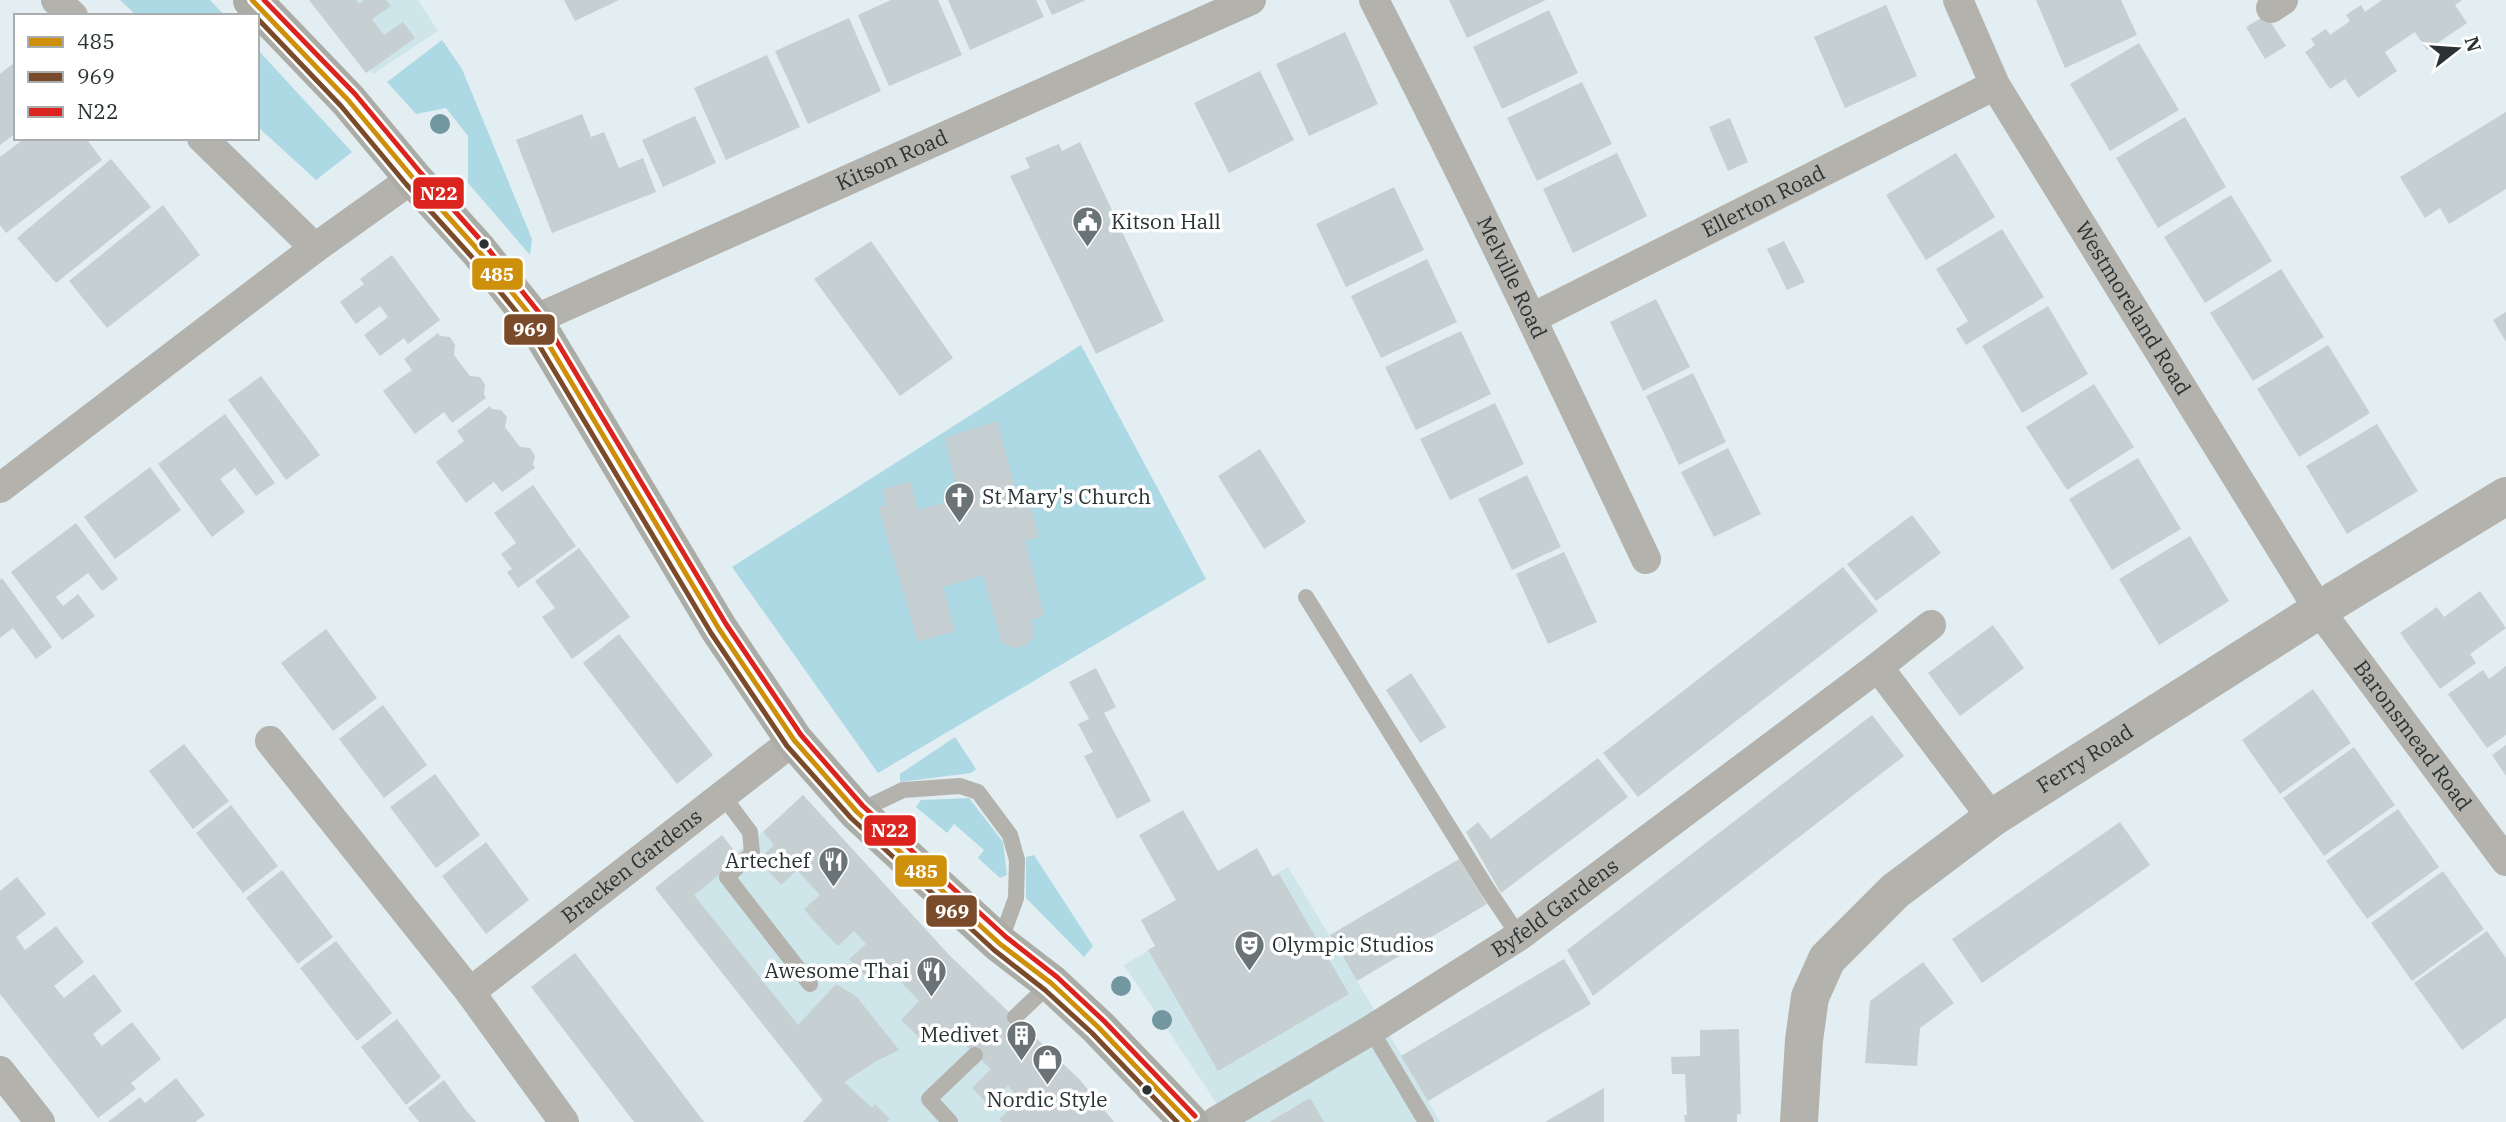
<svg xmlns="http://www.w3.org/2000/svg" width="2506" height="1122" font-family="'IBM Plex Serif',serif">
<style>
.built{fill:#cee5ea}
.green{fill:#add9e4}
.building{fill:#c6d0d3}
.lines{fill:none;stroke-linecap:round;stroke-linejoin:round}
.service{stroke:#b3b2ad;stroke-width:16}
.minor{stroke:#b3b2ad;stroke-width:30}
.tertiary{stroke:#b3b2ad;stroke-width:38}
.primary{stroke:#abaca5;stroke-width:38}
.bus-1-casing{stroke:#fff;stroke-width:10}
.bus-2-casing{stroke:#fff;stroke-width:10}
.bus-3-casing{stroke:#fff;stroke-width:10}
.bus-1{stroke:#ce8f0a;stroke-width:5}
.bus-2{stroke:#7a4b2a;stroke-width:5}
.bus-3{stroke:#dc241f;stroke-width:5}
.tree{fill:#7297a0}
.bus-dot{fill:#2a3234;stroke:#fff;stroke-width:2.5}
.labels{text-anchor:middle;stroke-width:7;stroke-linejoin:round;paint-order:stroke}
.street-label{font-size:21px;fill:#2a3234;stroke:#fff}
.poi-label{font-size:21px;fill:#2a3234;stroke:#fff;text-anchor:start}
.line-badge{stroke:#fff;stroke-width:2.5}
.badge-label{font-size:19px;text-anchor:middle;font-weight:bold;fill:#fff}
</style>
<rect width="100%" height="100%" fill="#e2eef2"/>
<g class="built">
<path d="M312,0H418L438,31L373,74Z"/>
<path d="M803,795L950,956L1080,1080L1114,1122H803L822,1100L655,888L736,853L763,832Z"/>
<path d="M1288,867L1396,1046L1440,1122H1229L1124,965Z"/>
</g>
<g class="green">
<path d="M120,0H210L225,16H137Z"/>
<path d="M442,40L462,69L532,239L530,255L468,183V136L446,108L416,114L387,82Z"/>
<path d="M257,49L352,152L316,180L257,126Z"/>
<path d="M1081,345L1206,579L878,773L732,567Z"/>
<path d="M955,737L976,769L971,773L900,782V774Z"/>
<path d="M969,798L1003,842L1007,875L1000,878L978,858L984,850L954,824L947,833L916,807L921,800Z"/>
<path d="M1034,855L1093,946L1084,957L1026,898V857Z"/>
</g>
<g class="building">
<path d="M309,0H356L359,4L364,0H386L391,6L372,19L384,35L403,22L415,38L366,73Z"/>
<path d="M564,0H619L575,21Z"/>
<path d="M891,0H938L962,55L889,86L858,15Z"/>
<path d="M948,0H1036L1044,17L970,50Z"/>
<path d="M1045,0H1086L1052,15Z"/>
<path d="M1449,0H1546L1467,38Z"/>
<path d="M2036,0H2121L2137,35L2065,68Z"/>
<path d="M2382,0H2462L2455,5L2467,23L2427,50L2415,32L2385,52L2397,71L2358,98L2345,79L2330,89L2305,52L2315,45L2311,39L2326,29L2330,35L2350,21L2346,15L2361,5L2365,12Z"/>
<path d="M1886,5L1917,76L1845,108L1814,37Z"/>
<path d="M1549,10L1578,73L1502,109L1473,47Z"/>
<path d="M2266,15L2286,46L2265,59L2246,27Z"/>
<path d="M849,18L881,91L808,124L775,51Z"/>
<path d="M1345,32L1378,104L1309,136L1276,64Z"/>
<path d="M2139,43L2179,110L2110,151L2070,84Z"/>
<path d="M767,55L800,127L726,160L694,88Z"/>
<path d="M14,63L16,133L0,145V74Z"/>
<path d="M1260,71L1294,140L1229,173L1194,103Z"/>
<path d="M1582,82L1612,144L1537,181L1507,118Z"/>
<path d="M2506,112V189L2449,224L2440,208L2425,218L2400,177Z"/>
<path d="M582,114L591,137L604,132L619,168L643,158L656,192L552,233L516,140Z"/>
<path d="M695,116L716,163L663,187L642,140Z"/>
<path d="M2185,117L2226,187L2158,228L2116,158Z"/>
<path d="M1730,118L1748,162L1728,171L1709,127Z"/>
<path d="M25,138H86L102,160L6,233L0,225V157Z"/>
<path d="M1080,142L1164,321L1096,354L1010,176L1030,168L1025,158L1059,144L1062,151Z"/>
<path d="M1617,153L1647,216L1573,253L1543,189Z"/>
<path d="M1956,153L1995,217L1926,260L1886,195Z"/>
<path d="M111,159L151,207L56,283L17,238Z"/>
<path d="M1394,187L1424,250L1346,287L1316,224Z"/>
<path d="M2231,195L2272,261L2205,303L2164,237Z"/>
<path d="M163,205L200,255L107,328L69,281Z"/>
<path d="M2002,229L2044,297L1966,345L1956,329L1968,321L1936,269Z"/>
<path d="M871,241L953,358L900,396L814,279Z"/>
<path d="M1784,241L1805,282L1787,290L1767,249Z"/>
<path d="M392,255L440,320L408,344L404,338L380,356L364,335L388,317L380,306L356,324L340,302L364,284L360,279Z"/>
<path d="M1427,259L1457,322L1381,358L1351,296Z"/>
<path d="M2281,269L2324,337L2253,381L2210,313Z"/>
<path d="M1656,299L1690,367L1643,391L1610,322Z"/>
<path d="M2048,306L2088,374L2022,413L1982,346Z"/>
<path d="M2506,312V342L2493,320Z"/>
<path d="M1461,331L1491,394L1416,430L1385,367Z"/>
<path d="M438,333L440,336L450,337L455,345L454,355L470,376L480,377L485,385L484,395L486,398L452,423L444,412L415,434L383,391L412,370L404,359Z"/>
<path d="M2328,345L2370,413L2299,457L2257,389Z"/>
<path d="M1693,373L1726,442L1679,465L1646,396Z"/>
<path d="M261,376L320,455L286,480L228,400Z"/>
<path d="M2094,384L2134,447L2067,490L2026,427Z"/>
<path d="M1495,403L1524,464L1450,500L1420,439Z"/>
<path d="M490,406L492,409L501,410L507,417L505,427L520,447L530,448L535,456L533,465L535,468L502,492L494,482L466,503L436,462L464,441L457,431Z"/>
<path d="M225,414L275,483L256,496L235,468L220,479L245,512L212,537L158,464Z"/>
<path d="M997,421L1018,499L1028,497L1039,537L1025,541L1044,616L1031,620L1034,636L1026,646L1014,648L1001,642L983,575L943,587L955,631L918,642L878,507L886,505L882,490L910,481L918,510L959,498L945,438Z"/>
<path d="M2377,424L2418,491L2347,534L2306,466Z"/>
<path d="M1728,448L1761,514L1714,537L1681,472Z"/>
<path d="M1260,449L1306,522L1264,549L1218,476Z"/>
<path d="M2138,458L2181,529L2112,570L2069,499Z"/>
<path d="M150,467L181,510L115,559L84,517Z"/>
<path d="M1527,475L1561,547L1512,570L1478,499Z"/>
<path d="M533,485L576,546L518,588L507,572L512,569L501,554L516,543L494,513Z"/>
<path d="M1912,515L1941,553L1876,601L1847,564Z"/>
<path d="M76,523L118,579L102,591L88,573L56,597L63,606L78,594L95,616L62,640L11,572Z"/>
<path d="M2190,536L2229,601L2159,645L2119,579Z"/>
<path d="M579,548L630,617L572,659L542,617L555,608L535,581Z"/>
<path d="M1564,552L1597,622L1548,644L1516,574Z"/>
<path d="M1843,567L1878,611L1638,797L1603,753Z"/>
<path d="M2,578L52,647L36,659L13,628L0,638V580Z"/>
<path d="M2480,591L2506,628L2470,654L2476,663L2440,689L2400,633L2437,607L2444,617Z"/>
<path d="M1993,625L2024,668L1960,716L1928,673Z"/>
<path d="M326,629L377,698L333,731L281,663Z"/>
<path d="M619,634L713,755L677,784L583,663Z"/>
<path d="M2506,666V735L2487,748L2448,694L2483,670L2489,679Z"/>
<path d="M1096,668L1116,707L1104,713L1151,801L1117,819L1084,756L1093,752L1078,724L1089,719L1069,682Z"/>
<path d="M1411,673L1446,727L1420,743L1386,690Z"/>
<path d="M2313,689L2351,743L2280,794L2242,740Z"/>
<path d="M383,705L427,765L384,798L339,739Z"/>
<path d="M1872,715L1904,756L1593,996L1567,950Z"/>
<path d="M184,744L229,801L193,829L149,771Z"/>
<path d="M2506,745V776L2492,755Z"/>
<path d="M2354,747L2395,805L2324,856L2283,798Z"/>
<path d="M1598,758L1628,797L1501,893L1466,832L1478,822L1491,839Z"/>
<path d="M435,774L480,835L436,868L390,807Z"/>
<path d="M803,795L950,956L1080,1080L1114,1122H1002L999,1119L1021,1100L1008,1086L989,1106L972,1088L991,1069L946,1027L928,1046L901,1020L919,1001L888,968L872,983L849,959L866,944L854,931L838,946L815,922L804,909L820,895L797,870L781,885L758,860L774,845L763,832Z"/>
<path d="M231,805L278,866L243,893L196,833Z"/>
<path d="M2398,809L2439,867L2367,919L2326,861Z"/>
<path d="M1183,810L1218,871L1257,848L1273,877L1279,874L1349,994L1218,1071L1148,950L1155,946L1141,920L1176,900L1139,835Z"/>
<path d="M2120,822L2150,865L1982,983L1952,939Z"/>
<path d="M722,835L740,858L694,895L798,1025L836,984L856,996L899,1050L875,1062L844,1082L872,1108L875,1104L890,1119L887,1122H803L823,1100L655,888Z"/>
<path d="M486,842L529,900L486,934L442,876Z"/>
<path d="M1459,859L1487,904L1357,981L1330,935Z"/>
<path d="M282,870L333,937L298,964L246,898Z"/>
<path d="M2443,871L2484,929L2412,981L2371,923Z"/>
<path d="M17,877L46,914L16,937L25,950L56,926L84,962L54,986L64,998L94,974L122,1011L93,1034L97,1040L102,1046L132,1022L161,1059L131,1083L136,1089L98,1118L0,994V891Z"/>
<path d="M2487,931L2506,958V1018L2462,1050L2414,983Z"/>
<path d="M336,941L392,1013L357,1041L300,968Z"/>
<path d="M575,953L644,1043L704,1122H634L554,1017L531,987Z"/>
<path d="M1564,959L1591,1004L1428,1101L1401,1056Z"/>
<path d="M1923,962L1954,1003L1920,1028L1917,1066L1865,1063L1870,1001Z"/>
<path d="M397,1019L441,1077L406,1105L361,1047Z"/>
<path d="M1739,1029L1741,1114H1737V1122H1685L1684,1115H1687L1685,1074H1672L1671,1057L1700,1056V1030Z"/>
<path d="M176,1078L205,1115L195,1122H108L140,1097L145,1103Z"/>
<path d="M444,1080L465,1109L476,1122H419L408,1108Z"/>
<path d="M1604,1088V1122H1545Z"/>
<path d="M1310,1098L1324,1122H1269L1303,1102Z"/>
</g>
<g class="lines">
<g class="service">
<path d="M1306,597L1488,890L1519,936"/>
<path d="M723,796L750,832L752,853L727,877L810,984"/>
<path d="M857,812L903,790L960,786L978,792L1010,835L1017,860L1016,898L1000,942"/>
<path d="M1015,1017L1051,983"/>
<path d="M1371,1030L1426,1122"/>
<path d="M950,1122L929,1099L975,1055"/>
</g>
<g class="minor">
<path d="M56,0L73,16"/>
<path id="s1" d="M1374,0C1468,184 1557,371 1646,559"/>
<path id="s2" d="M1958,0L1995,85L2319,610L2506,861"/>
<path d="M2271,8L2283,0"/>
<path d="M202,138L315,248"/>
<path id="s3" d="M1532,318L1995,85"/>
<path id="s4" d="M534,320L1251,0"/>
<path d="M0,488L315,248L413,178"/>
<path d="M1878,667L1931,625"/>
<path d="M270,741L470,992L564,1122"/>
<path id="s5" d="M470,992L794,740"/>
<path d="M0,1071L40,1122"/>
<path id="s6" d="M1215,1122L1371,1030L1519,936L1878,667L1992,818"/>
</g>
<path class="tertiary" id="s7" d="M1799,1122L1804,1040L1810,997L1827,959L1895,891L1992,818L2319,610L2506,496"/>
<path class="primary" d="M252,0L348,100L413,178L478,250L534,320L719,629L794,740L857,812L1000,944L1051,983L1098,1027L1189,1122"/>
<defs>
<path id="bus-1" d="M252,0L348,100L413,178L478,250L534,320L719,629L794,740L857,812L1000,944L1051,983L1098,1027L1189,1122"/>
<path id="bus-2" d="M257,18L341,106L406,184L471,256L527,325L711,633L787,746L851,818L994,950L1045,990L1092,1033L1177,1122"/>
<path id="bus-3" d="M264,0L355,94L420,172L485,245L541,315L726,624L801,735L863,806L1006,937L1057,977L1104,1021L1195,1116"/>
</defs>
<use href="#bus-1" class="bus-1-casing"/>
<use href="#bus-2" class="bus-2-casing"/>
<use href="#bus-3" class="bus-3-casing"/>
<use href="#bus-1" class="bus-1"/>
<use href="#bus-2" class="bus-2"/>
<use href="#bus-3" class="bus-3"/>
</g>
<g class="tree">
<circle cx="440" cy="124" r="10"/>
<circle cx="1121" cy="986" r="10"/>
<circle cx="1162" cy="1020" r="10"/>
</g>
<defs>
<symbol id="civic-pin" viewBox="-11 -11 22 30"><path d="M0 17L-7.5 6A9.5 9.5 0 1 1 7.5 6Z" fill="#6a7476" stroke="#fff"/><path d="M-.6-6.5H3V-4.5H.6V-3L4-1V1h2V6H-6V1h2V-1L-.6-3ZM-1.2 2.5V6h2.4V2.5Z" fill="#fff"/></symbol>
<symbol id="church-pin" viewBox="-11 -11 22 30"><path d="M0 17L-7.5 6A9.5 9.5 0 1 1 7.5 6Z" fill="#6a7476" stroke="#fff"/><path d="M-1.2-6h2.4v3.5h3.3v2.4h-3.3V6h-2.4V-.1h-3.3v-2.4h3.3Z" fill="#fff"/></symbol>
<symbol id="restaurant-pin" viewBox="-11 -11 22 30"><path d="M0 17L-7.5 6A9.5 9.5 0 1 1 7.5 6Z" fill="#6a7476" stroke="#fff"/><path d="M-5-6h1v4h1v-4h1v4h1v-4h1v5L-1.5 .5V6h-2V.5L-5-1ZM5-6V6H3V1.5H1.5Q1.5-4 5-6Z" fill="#fff"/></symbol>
<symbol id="theatre-pin" viewBox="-11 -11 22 30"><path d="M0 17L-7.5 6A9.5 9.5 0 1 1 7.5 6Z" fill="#6a7476" stroke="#fff"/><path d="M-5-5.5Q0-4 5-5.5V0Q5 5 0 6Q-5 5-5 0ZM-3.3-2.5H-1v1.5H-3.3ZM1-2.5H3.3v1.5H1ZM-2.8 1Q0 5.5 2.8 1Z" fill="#fff"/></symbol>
<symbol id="building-pin" viewBox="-11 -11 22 30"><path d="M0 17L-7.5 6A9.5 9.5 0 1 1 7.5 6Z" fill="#6a7476" stroke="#fff"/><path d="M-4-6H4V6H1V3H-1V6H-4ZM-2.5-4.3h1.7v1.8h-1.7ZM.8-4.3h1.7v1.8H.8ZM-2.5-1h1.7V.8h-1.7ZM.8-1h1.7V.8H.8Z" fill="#fff"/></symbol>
<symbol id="shop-pin" viewBox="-11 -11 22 30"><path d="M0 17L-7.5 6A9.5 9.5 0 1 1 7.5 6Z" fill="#6a7476" stroke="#fff"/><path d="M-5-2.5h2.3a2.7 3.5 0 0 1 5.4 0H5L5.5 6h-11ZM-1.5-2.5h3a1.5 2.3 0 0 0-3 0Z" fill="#fff"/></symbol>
</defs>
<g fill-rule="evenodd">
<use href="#civic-pin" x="1070" y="204" width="35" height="47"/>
<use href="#church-pin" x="942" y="480" width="35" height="47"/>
<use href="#restaurant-pin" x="816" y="844" width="35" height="47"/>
<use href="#theatre-pin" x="1232" y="928" width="35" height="47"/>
<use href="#restaurant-pin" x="914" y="954" width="35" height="47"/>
<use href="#building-pin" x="1004" y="1018" width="35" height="47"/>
<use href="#shop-pin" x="1030" y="1042" width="35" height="47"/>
</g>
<g class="bus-dot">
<circle cx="484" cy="244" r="6"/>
<circle cx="1147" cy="1090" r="6"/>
</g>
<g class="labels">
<g class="street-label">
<text dy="7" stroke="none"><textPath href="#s4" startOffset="392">Kitson Road</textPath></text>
<text dy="7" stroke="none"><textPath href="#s3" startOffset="259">Ellerton Road</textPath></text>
<text dy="7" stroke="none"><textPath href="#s1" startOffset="310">Melville Road</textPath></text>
<text dy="7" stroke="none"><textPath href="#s2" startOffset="355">Westmoreland Road</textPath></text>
<text dy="7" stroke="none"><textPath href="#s2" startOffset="866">Baronsmead Road</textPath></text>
<text dy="7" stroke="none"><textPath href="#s7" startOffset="495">Ferry Road</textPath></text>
<text dy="7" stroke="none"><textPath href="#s5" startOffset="205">Bracken Gardens</textPath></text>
<text dy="7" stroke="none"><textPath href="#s6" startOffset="402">Byfeld Gardens</textPath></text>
</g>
<g class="poi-label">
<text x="1111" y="229">Kitson Hall</text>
<text x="982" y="504">St Mary's Church</text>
<text x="810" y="868" text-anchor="end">Artechef</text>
<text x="1272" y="952">Olympic Studios</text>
<text x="909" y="978" text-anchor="end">Awesome Thai</text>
<text x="999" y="1042" text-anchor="end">Medivet</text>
<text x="1047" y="1107" text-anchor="middle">Nordic Style</text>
</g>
</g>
<g class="line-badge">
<rect x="412" y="176" width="53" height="34" rx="7" fill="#dc241f"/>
<rect x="471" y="257" width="53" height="34" rx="7" fill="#ce8f0a"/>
<rect x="503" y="313" width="53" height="33" rx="7" fill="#7a4b2a"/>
<rect x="863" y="814" width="54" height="33" rx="7" fill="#dc241f"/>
<rect x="894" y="854" width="54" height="34" rx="7" fill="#ce8f0a"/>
<rect x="925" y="894" width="53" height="34" rx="7" fill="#7a4b2a"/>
</g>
<g class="badge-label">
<text x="439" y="200">N22</text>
<text x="497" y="281">485</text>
<text x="530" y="336">969</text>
<text x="890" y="837">N22</text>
<text x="921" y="878">485</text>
<text x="952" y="918">969</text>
</g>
<rect x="14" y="14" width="245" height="126" fill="#ffffff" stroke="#aaadae" stroke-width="2"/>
<rect x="28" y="37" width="35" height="10" fill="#ce8f0a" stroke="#aaadae" stroke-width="2"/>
<text x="77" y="49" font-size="21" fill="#2a3234">485</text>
<rect x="28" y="72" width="35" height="10" fill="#7a4b2a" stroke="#aaadae" stroke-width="2"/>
<text x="77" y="84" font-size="21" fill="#2a3234">969</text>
<rect x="28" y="107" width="35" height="10" fill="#dc241f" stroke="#aaadae" stroke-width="2"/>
<text x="77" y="119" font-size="21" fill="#2a3234">N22</text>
<g transform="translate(2457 49) rotate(73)" stroke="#ffffff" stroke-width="5" paint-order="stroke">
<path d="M0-5L12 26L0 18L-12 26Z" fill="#2a3234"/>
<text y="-10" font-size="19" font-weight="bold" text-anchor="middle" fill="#2a3234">N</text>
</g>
</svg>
